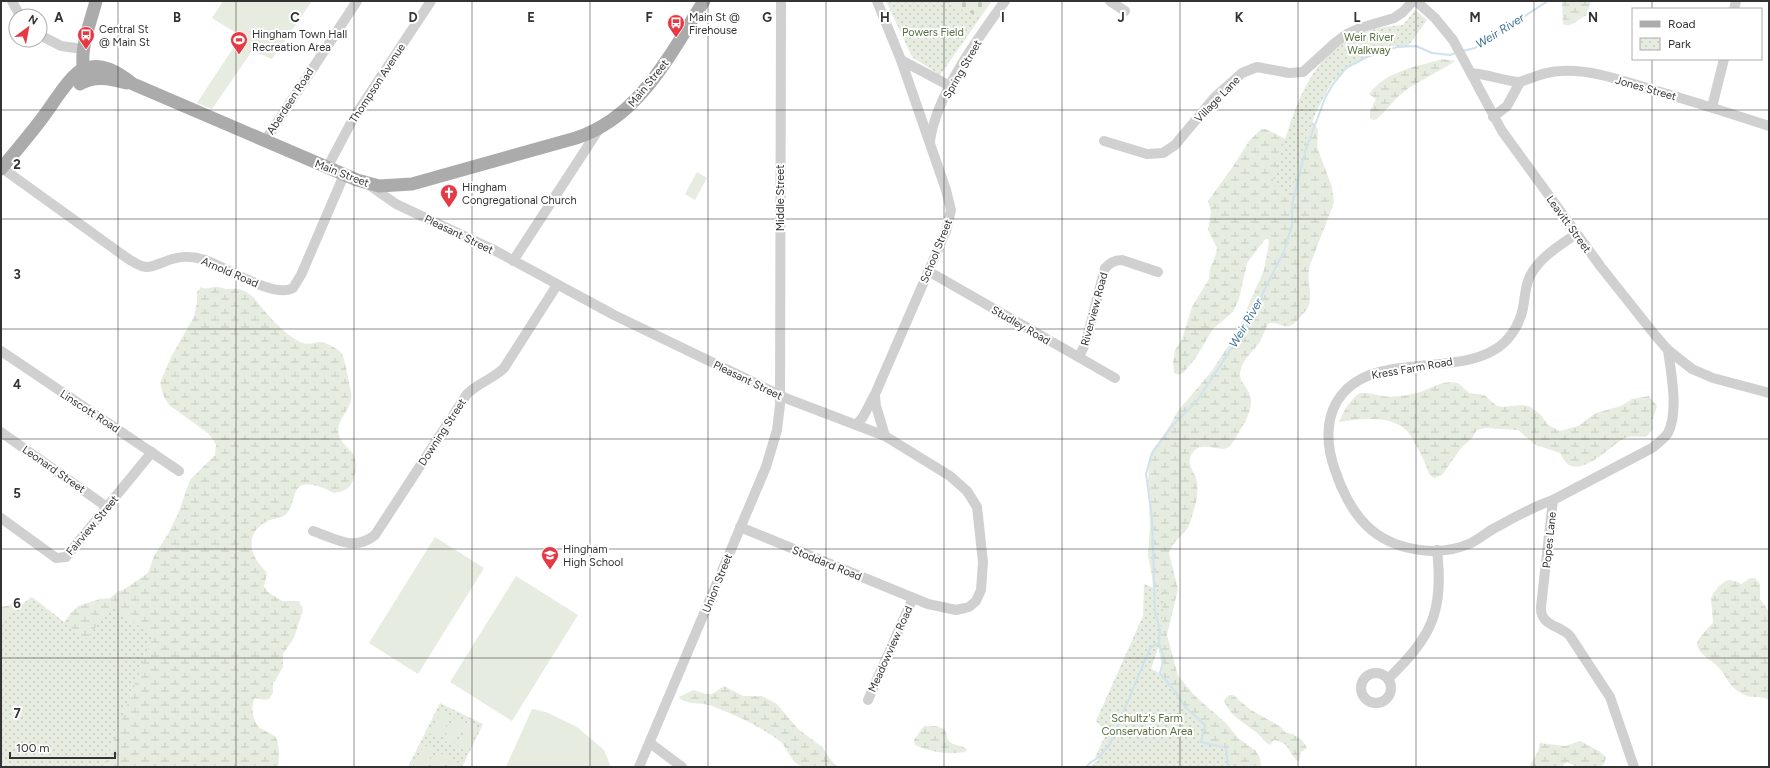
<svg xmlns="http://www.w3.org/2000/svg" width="1770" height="768" font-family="Figtree,sans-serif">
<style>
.wetland{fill:url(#wetland-marsh)}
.cemetery{fill:url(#cemetery-stones)}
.park{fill:url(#park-dots)}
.pitch{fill:#e6ecdf}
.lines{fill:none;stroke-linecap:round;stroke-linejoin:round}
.stream{stroke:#cfe2ee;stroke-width:2}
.minor{stroke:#d0d0d0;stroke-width:10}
.major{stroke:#ababab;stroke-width:13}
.grid{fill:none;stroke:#333;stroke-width:1;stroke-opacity:0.55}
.labels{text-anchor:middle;stroke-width:4;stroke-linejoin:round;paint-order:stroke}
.poi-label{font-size:11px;fill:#333;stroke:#fff;text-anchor:start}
.park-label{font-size:11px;fill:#56703f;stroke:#fff}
.street-label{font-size:11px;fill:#333;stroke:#fff}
.water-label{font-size:12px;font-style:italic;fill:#3f7597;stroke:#fff}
.grid-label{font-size:13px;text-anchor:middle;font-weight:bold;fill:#333;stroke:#fff;stroke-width:4;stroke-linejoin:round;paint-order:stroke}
</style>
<defs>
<pattern id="wetland-marsh" width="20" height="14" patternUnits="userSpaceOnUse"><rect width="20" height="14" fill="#e6ecdf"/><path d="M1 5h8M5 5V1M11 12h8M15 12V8" fill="none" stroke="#c6cbc0"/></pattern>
<pattern id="cemetery-stones" width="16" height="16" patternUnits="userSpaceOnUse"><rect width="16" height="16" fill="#e6ecdf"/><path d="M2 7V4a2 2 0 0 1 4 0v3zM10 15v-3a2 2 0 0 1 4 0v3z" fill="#c6cbc0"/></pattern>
<pattern id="park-dots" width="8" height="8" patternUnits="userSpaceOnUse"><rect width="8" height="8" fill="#e6ecdf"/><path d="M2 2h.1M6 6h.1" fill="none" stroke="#c6cbc0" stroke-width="1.8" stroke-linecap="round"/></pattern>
</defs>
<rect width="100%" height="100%" fill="#fff"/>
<g class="wetland">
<path d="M1562,1H1591L1587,15C1578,18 1572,29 1563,24Z"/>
<path d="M1442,59L1455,61C1439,72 1422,79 1406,90C1394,99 1387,110 1377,119L1373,120L1370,118V111L1376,99L1369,94C1387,70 1417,67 1442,59Z"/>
<path d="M1313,122L1318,130L1317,147L1332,187L1334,202L1309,268C1306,286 1317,301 1302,315C1298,319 1296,323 1290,326C1283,328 1276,321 1269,323C1265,329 1263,335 1260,342C1252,353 1241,360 1240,375C1240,381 1245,385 1248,391C1254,401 1250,412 1245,422C1242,427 1232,445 1229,447C1219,453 1203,441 1194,451C1183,464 1196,471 1197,482C1198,488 1197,498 1196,503C1193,511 1192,521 1187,529C1181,537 1172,542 1169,553L1178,589L1167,635L1178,676L1196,697L1226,723L1238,738L1256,751L1260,758L1261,767H1200L1162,676V665L1158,647L1152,576L1148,556L1150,527L1148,484L1149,458L1152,451L1169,427L1178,411L1211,372L1236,334L1264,270L1269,243L1268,239H1265L1247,263L1239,299L1233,312L1213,329L1195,359L1183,373L1178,375L1174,372L1173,362L1175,350L1182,339L1192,307L1209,279L1210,269L1216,254L1217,248L1208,230L1211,212L1208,201L1234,165L1249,141L1261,129H1266L1289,141L1308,123Z"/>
<path d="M201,287C207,291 212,286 218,287C221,287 224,289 227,289C232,289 237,288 242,290C254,294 259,305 268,315C277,325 288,336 300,342C310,346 313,342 321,342C327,343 339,349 342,354C344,356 350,387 351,392C355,410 330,421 341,440C345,446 351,450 354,456C358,465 355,481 348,488C344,491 339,492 334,493C324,488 303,477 296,491C293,498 292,507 287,513C283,518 276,518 270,520C253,527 246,542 256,559C259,565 264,568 267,574L264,586L268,592L282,601H299L303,610L294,638L283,654V667L273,684V693L269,699L265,700L255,698C250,705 253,723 260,728C265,732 273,733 276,738C280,745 279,760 278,767H1V607L16,604H36L64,623L70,614L78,606L100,599L110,598L117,592L123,590L148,573L154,556L168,534L178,514L190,480L215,455L216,444L209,434L169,405L163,395L160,383L171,357L194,317L197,302V292Z"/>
<path d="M1450,382L1458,383L1469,393L1484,395L1497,406L1503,407L1522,405L1529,406L1541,415L1548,425L1560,431L1578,426L1596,413L1621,406L1632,399L1649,396L1657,406L1652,421L1653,429L1647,436C1639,438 1633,435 1625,438C1612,444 1579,481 1565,461C1563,459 1562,456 1560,453L1536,445L1518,430L1485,428L1477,430L1472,438L1461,448L1442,475L1434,478C1428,475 1428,470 1425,463C1421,454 1412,435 1405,429C1389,415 1358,419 1339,422C1343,412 1351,398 1360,393C1369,393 1374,394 1382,396C1392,398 1407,395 1417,393C1428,390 1437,383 1450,382Z"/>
<path d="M1751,578H1755L1760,584V599L1769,612V700C1761,695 1753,699 1745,695C1726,686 1730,679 1718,667C1711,659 1700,656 1697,645C1696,640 1709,627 1713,623L1711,598L1713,594L1719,586L1727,580L1736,581L1741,584Z"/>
<path d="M724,686L743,696H762L777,704L798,729L822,747L834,764L838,767C828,767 809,768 801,766C790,762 788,748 780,741C760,726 735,715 712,706C701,702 690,705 680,699L679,697L693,690L706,694H712Z"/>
<path d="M1229,695H1233L1251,710L1281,727L1286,733L1293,734L1302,740L1307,748L1301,752L1299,762C1289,755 1290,742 1274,740L1270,745C1264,742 1261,736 1256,732C1245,724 1228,714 1224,700Z"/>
<path d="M924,726H936L944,729C947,733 946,738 949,741C953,746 962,745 967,749L965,752C949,755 929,752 915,745L914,740Z"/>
<path d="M1580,741L1599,751L1606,757L1604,764L1600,767H1577L1567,762L1561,767H1529L1538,752L1540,743L1565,746Z"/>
</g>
<path class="cemetery" d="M944,1H992L980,18Z"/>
<g class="park">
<path d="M886,1H944L980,18L940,75L912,57Z"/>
<path d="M1415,10L1427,20L1408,46H1391L1361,59L1345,70L1332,82L1316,112L1305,142L1290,197L1272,184C1295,110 1307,30 1403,25Z"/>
<path d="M1144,584L1162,591L1163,603L1161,639L1151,669C1170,675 1175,697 1188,710C1193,716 1200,719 1205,725L1201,742L1226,748L1228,765L1231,767H1088L1099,760L1095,757L1107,732L1096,721L1143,616Z"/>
<path d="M32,597L86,639L112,607L153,636L104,767H1V620Z"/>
<path d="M440,703L483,724L462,767H408Z"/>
</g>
<g class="pitch">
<path d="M223,1H312L272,59L252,51L212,109L197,103L241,36L212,18Z"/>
<path d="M697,172L707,178L695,200L685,194Z"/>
<path d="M435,537L484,568L418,674L369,643Z"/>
<path d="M516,576L578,615L512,721L450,682Z"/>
<path d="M532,709L546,712L577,727L604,750L611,767H506Z"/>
<path d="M441,711L451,716L440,739L429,733Z"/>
<path d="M454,717L465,723L453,745L443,740Z"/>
<path d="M468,724L478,729L467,752L457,746Z"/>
<path d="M424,745L434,750L426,767H413Z"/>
<path d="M438,752L448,757L443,767H430Z"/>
<path d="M451,759L461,764L460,767H447Z"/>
</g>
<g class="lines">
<g class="stream">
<path d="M1462,51L1475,48L1548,1"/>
<path d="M1159,643L1164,658L1160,673L1177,694L1184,706L1205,725L1201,742L1226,748L1228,765L1231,767"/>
<path d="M1086,767L1090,763L1099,757L1110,744L1148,653L1151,647L1159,643L1160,630L1155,613L1152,517L1146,474L1152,453L1172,426L1196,402L1247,325L1284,251L1292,225V205L1305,152L1325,98L1333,84L1346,68L1367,57L1381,52L1397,47L1416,46L1432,53L1450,55L1456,53"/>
</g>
<g class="minor">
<path d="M12,1L20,16"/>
<path d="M1110,1L1125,11"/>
<path d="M1416,1L1435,18L1453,40L1502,131L1601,267L1655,335L1668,350L1692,369L1713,378L1769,393"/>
<path d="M1734,9L1736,1"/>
<path d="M40,35L61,46L83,49"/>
<path d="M901,60L950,86"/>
<path d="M1471,73C1488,74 1503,81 1520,82"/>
<path d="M1712,107L1724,59"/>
<path d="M1493,117L1507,106L1520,82C1534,77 1547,71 1561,71C1590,69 1620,80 1647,88C1688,100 1729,113 1769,126"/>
<path d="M265,141L357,1"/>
<path d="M930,141C936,95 978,38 1005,1"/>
<path d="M1104,141L1147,154L1163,153L1175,145L1215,97L1242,73L1257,67L1289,73L1303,72L1336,42L1347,34L1360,28L1394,18L1403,12L1413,1"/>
<path d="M2,168L120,253C127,258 137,266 146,267C153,267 158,264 164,262C178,256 190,255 205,260C226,267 274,299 293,288L301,275L344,175"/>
<path d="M327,168L353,119L431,1"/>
<path d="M369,185L396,204L494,250L614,315L788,399L885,436L950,476L967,491L977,507L983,562L981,590L976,601L969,607L965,608L956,610L928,604L740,527"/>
<path d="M513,261L599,129"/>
<path d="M928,271L1115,378"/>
<path d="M1,351L179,471"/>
<path d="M1079,357L1086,342L1105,268C1110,263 1114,260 1122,260L1158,272"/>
<path d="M875,396L876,406L885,436"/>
<path d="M857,424L863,417L876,392L946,231L951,210L946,190L901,60L877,1"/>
<path d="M1,432L107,507"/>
<path d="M1553,500C1532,507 1513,518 1493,529C1486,533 1479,539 1471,543C1438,558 1392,551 1366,525C1352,511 1341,489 1335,470C1326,445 1324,414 1344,392C1378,354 1453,375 1494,350C1509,342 1520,324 1523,308C1525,297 1525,286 1530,276C1540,257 1559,246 1576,234"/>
<path d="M1,518L52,555L56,558L66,557L152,452"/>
<path d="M313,531C336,539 354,552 375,535L467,394C478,383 493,379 504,368L557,285"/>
<circle cx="1376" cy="688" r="15"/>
<path d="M1388,679C1432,636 1444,612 1437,550"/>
<path d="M868,700L913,598"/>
<path d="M650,743L682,767"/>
<path d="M639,767L766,467L777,430L780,405L781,1"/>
<path d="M1634,767L1610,697L1570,636C1560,625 1540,626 1541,607L1553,500L1652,448C1658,443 1664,439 1668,433C1679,411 1671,373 1668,350"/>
</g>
<g class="major">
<path d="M86,81C77,53 89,28 96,1"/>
<path d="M80,84C95,75 110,79 127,83"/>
<path d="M1,169C14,153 28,137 40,121C50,109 70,74 83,69C101,61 119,73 133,84L357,180L379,186L412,184L576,138C640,117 670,54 704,1"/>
</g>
</g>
<path class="grid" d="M118,1V767M236,1V767M354,1V767M472,1V767M590,1V767M708,1V767M826,1V767M944,1V767M1062,1V767M1180,1V767M1298,1V767M1416,1V767M1534,1V767M1652,1V9M1652,59V767M1,110H1769M1,219H1769M1,329H1769M1,439H1769M1,549H1769M1,658H1769"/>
<defs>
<symbol id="bus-pin" viewBox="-11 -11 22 30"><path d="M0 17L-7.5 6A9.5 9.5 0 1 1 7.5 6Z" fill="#e63946" stroke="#fff"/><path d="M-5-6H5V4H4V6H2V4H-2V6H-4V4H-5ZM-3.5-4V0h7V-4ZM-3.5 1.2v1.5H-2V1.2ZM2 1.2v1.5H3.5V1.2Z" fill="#fff"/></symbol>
<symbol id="stadium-pin" viewBox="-11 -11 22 30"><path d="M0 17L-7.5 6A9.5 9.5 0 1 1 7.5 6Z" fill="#e63946" stroke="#fff"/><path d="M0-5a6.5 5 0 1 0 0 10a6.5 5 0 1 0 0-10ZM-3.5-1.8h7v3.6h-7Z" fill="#fff"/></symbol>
<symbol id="church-pin" viewBox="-11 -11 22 30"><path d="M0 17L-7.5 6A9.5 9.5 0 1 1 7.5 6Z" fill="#e63946" stroke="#fff"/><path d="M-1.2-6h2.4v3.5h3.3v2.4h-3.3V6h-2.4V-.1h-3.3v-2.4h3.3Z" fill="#fff"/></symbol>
<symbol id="school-pin" viewBox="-11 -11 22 30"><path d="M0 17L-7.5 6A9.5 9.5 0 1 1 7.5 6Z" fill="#e63946" stroke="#fff"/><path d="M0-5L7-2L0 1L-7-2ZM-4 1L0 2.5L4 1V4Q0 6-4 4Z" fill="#fff"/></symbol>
</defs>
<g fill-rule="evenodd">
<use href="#bus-pin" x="666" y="13" width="20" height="27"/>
<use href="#bus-pin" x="76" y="25" width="20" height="27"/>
<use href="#stadium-pin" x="229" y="30" width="20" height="27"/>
<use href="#church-pin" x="439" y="183" width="20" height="27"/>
<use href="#school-pin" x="540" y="545" width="20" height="27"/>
</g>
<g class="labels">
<g class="poi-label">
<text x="689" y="21">Main St @<tspan x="689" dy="13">Firehouse</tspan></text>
<text x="99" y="33">Central St<tspan x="99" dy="13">@ Main St</tspan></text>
<text x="252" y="38">Hingham Town Hall<tspan x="252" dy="13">Recreation Area</tspan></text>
<text x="462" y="191">Hingham<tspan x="462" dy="13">Congregational Church</tspan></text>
<text x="563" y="553">Hingham<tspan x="563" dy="13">High School</tspan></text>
</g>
<g class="park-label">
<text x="933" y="36">Powers Field</text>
<text x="1369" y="41">Weir River<tspan x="1369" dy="13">Walkway</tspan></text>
<text x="1147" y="722">Schultz's Farm<tspan x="1147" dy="13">Conservation Area</tspan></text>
</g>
<g class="street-label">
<text transform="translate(962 69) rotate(-60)" y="4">Spring Street</text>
<text transform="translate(377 83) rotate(-57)" y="4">Thompson Avenue</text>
<text transform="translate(648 83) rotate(-51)" y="4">Main Street</text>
<text transform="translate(1646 88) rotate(16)" y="4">Jones Street</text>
<text transform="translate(1217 99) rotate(-46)" y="4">Village Lane</text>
<text transform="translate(290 101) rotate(-57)" y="4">Aberdeen Road</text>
<text transform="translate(342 173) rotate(21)" y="4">Main Street</text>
<text transform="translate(780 198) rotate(-90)" y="4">Middle Street</text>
<text transform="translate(1569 224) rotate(54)" y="4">Leavitt Street</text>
<text transform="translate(459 234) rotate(26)" y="4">Pleasant Street</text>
<text transform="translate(936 251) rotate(-68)" y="4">School Street</text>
<text transform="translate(230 272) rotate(23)" y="4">Arnold Road</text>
<text transform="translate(1094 309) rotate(-75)" y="4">Riverview Road</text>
<text transform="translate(1021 325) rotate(30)" y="4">Studley Road</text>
<text transform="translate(1412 368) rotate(-10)" y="4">Kress Farm Road</text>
<text transform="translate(748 380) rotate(26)" y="4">Pleasant Street</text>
<text transform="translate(90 411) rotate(33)" y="4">Linscott Road</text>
<text transform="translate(442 432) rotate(-57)" y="4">Downing Street</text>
<text transform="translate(54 469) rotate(35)" y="4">Leonard Street</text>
<text transform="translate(92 525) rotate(-50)" y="4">Fairview Street</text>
<text transform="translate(1549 540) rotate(-84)" y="4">Popes Lane</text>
<text transform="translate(827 563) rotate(22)" y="4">Stoddard Road</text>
<text transform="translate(717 583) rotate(-68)" y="4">Union Street</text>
<text transform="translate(890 649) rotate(-66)" y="4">Meadowview Road</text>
</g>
<g class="water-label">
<text transform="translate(1500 31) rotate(-32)" y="4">Weir River</text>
<text transform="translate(1246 323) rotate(-60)" y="4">Weir River</text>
</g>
</g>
<g class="grid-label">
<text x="59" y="22">A</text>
<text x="177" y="22">B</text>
<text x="295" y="22">C</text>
<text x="413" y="22">D</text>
<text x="531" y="22">E</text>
<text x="649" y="22">F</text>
<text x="767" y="22">G</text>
<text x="885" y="22">H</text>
<text x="1003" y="22">I</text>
<text x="1121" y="22">J</text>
<text x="1239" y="22">K</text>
<text x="1357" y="22">L</text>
<text x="1475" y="22">M</text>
<text x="1593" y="22">N</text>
<text x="17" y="169">2</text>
<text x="17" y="279">3</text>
<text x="17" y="389">4</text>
<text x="17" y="498">5</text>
<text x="17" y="608">6</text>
<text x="17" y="718">7</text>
</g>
<rect width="1770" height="768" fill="none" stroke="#333333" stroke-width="4"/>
<rect x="1632" y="8" width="130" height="52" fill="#ffffff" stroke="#adadad"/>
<rect x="1640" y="21" width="20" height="6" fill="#ababab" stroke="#adadad"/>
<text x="1668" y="28" font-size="12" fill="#333333">Road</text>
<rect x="1640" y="38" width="20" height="12" fill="url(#park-dots)" stroke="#adadad"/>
<text x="1668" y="48" font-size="12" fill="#333333">Park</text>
<g transform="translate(28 28) rotate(32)"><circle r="19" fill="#ffffff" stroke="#adadad"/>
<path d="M0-3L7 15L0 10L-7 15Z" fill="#e63946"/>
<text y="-6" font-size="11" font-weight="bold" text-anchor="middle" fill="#333333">N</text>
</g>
<path d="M10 752v6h105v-6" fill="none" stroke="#333333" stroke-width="2"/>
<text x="16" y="752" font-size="12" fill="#333333" stroke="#ffffff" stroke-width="3" paint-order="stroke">100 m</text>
</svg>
